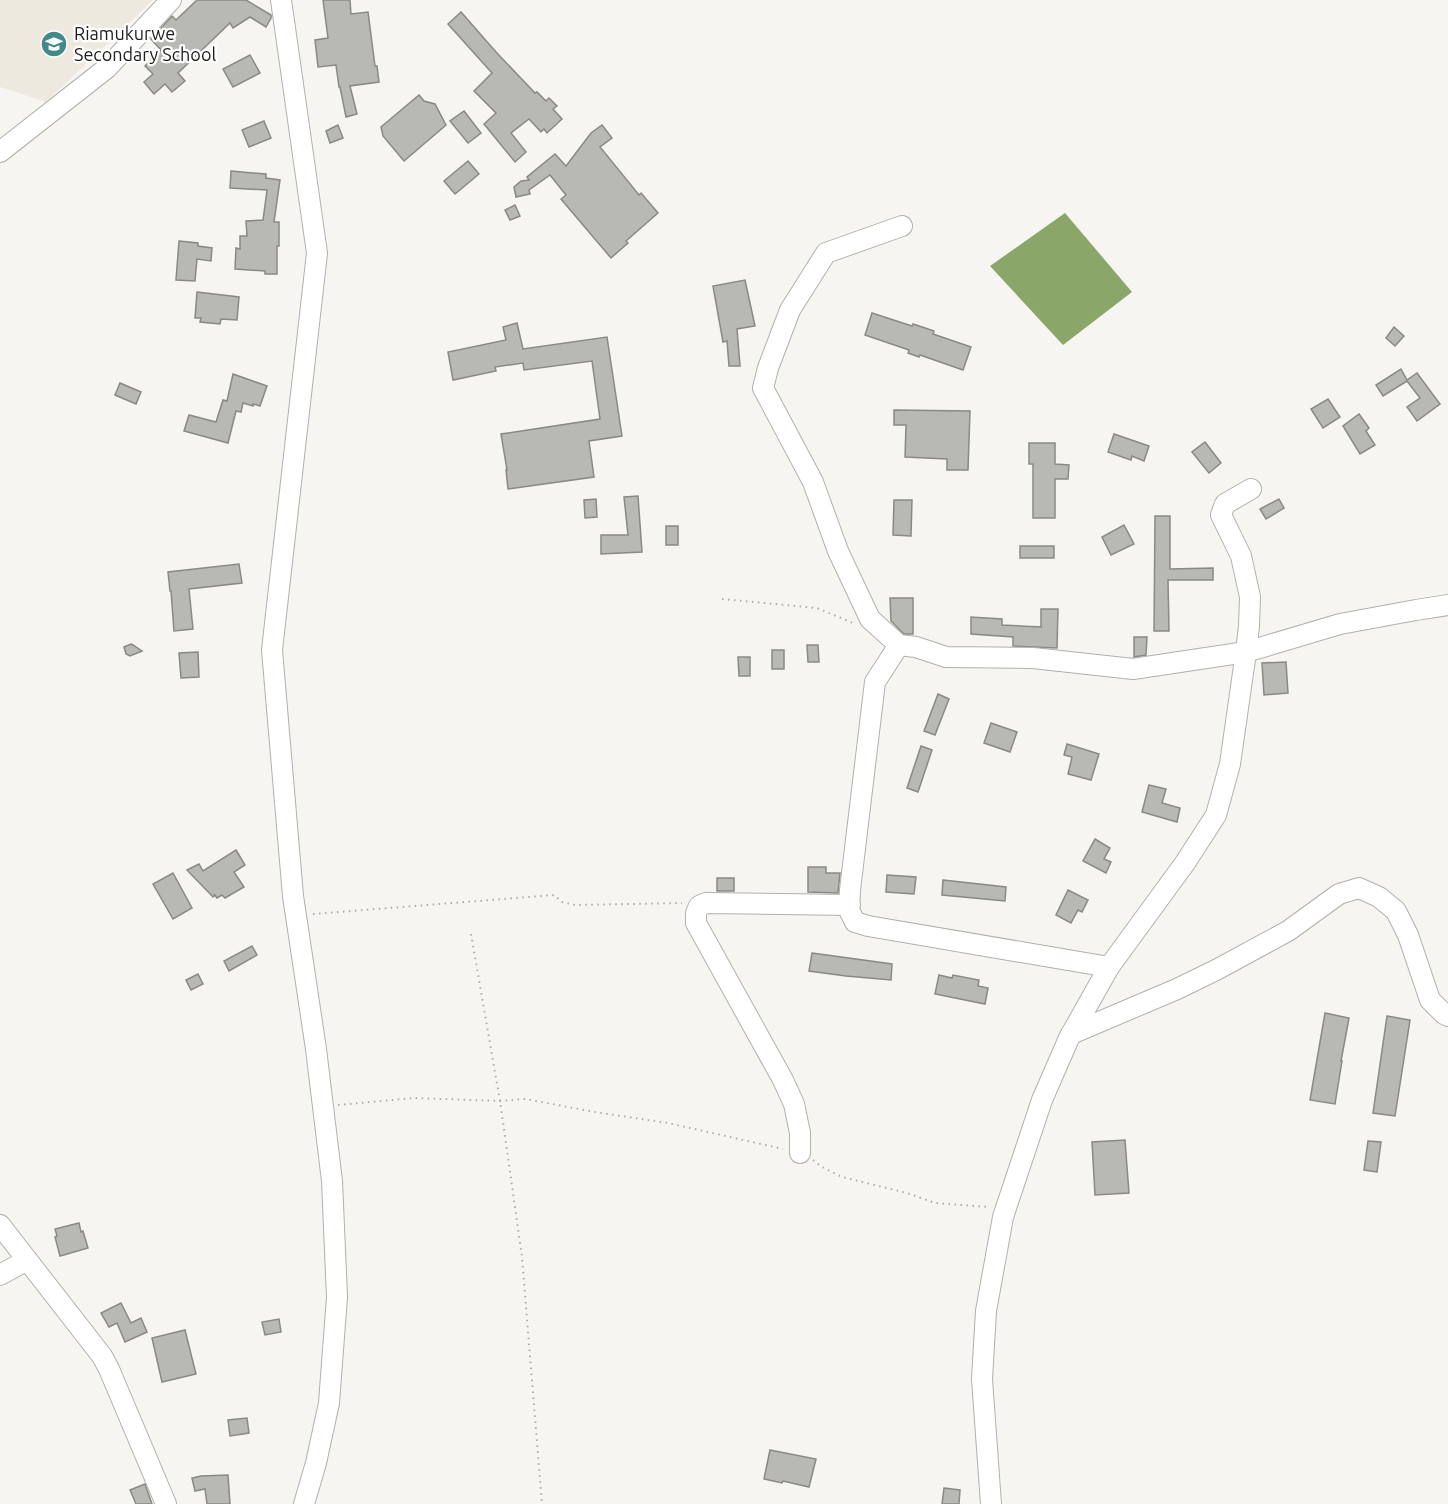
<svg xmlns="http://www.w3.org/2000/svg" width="1448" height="1504" font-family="Ubuntu,sans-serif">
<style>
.built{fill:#eee9de}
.water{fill:#8aa669}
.building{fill:#b8b8b4;stroke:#898985;stroke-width:1.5}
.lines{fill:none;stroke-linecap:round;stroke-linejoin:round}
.minor-casing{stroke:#b2b0ac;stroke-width:22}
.path{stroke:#adaca9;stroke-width:2;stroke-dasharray:1.5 4.5;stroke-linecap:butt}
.minor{stroke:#fff;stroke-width:20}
.labels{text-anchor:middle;stroke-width:4.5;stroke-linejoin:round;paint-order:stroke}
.poi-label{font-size:18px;fill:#1d1c1b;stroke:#fff;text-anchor:start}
</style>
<rect width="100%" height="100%" fill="#f7f5f1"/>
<path class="built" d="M0,0H153L46,102L0,87Z"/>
<path class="water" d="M1065,213L1132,292L1063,345L990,266Z"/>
<g class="building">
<path d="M197,0H246L271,15V18L266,27L250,17L233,28L230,23L178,73L185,81L172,92L165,84L154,94L144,82L153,74L145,66L161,50L151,39L172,16L176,20Z"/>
<path d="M323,0H350L351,14L368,12L375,66H377L379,82L350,86L357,114L346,117L340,87H339L336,65L318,67L315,40L328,38Z"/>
<path d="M461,12L496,52L535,93L537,92L546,101L549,98L557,106L553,109L562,119L547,133L544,129L541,132L529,119L511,133L526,152L515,162L484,124L496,113L474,91L492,73L448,24Z"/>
<path d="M250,55L260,73L233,87L223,69Z"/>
<path d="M419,95L424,101L435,104L446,125L404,161L383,136L381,127Z"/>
<path d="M464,111L481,133L468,143L450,121Z"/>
<path d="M264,121L271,138L249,147L242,130Z"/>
<path d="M338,125L343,138L330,143L326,131Z"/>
<path d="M602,125L612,138L600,147L639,195L641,193L658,213L626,241L628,243L611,258L561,199L566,195L550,175L529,190L530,194L516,197L514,187L521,181L529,180L527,177L555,154L566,166L591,133Z"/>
<path d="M468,161L479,174L455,194L444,181Z"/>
<path d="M231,171L266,174V178L280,180L274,222H279V246H277V274H265V271L235,269L236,248L240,249V236H247L246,221L263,220L267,190L230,188Z"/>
<path d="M515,205L520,216L510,220L505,210Z"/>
<path d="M179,241L198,243V246L212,248L211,261L197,259L195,281L176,280Z"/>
<path d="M745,280L755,326L737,329L740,366H729L727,341L723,342L713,286Z"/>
<path d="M197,292L239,297L237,320L221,319L220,324L200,322L201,318H195Z"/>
<path d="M872,313L912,326L913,324L934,331L933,334L971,347L963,370L920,355L919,357L908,353L909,350L865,335Z"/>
<path d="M517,323L523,349L607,337L622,436L589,441L594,477L508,489L506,470H507L501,434L600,419L592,361L524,370L523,363L495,367L496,371L453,380L448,352L506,340L503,327Z"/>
<path d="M1394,327L1404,336L1395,346L1386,338Z"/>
<path d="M1401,369L1407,380L1417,373L1440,404L1417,421L1407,407L1420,398L1407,381L1383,396L1376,385Z"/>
<path d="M233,374L267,386L260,406L253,404V406L243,403L241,412L236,411L228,443L184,431L189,415L216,422L223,400L227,401Z"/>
<path d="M120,383L141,392L136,404L115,395Z"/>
<path d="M1328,399L1340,417L1323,428L1311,409Z"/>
<path d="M894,410L970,411L968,470H947V459L905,457L906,425H894Z"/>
<path d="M1359,414L1369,428L1366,431L1375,445L1360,454L1343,426Z"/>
<path d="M1114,434L1149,446L1144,461L1132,456L1131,460L1108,452Z"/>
<path d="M1205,442L1221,463L1209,473L1192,452Z"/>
<path d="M1029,443H1055V464L1069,465L1068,479H1055V518H1033V464H1029Z"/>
<path d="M638,496L642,552L601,554V535H628L624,497Z"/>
<path d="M596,499L597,517L585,518L584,500Z"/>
<path d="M1279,499L1284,508L1266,519L1260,509Z"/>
<path d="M894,500H912L911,536L893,535Z"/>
<path d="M1155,516H1170V569L1213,568V580H1168L1169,631H1154Z"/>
<path d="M1124,525L1134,544L1111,555L1102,537Z"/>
<rect x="666" y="526" width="12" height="19"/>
<rect x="1020" y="546" width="34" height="12"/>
<path d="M239,564L242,583L189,589L193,629L174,631L171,591H170L168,572Z"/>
<path d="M890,598H913V634H904L891,621Z"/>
<path d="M1041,609H1058L1057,648L1013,646V637L971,634V617L1002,619V625L1041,627Z"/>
<path d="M1134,637H1147L1146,655L1134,657Z"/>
<path d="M131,644L133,645L142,651L130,656L126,654L124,647Z"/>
<path d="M807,645H818L819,662H808Z"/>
<rect x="772" y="650" width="12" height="19"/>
<path d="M198,652L199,677L181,678L179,653Z"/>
<path d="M738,657H750V676H739Z"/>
<path d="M1286,662L1288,693L1264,695L1262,663Z"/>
<path d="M938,694L949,699L935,735L924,731Z"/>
<path d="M991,723L1017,732L1010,752L984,743Z"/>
<path d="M1067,744L1099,754L1091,780L1068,774L1072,757L1064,755Z"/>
<path d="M921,746L932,750L918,792L907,788Z"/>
<path d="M1149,785L1166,789L1162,803L1180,808L1177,822L1142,812Z"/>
<path d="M1095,839L1110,848L1104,859L1111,862L1106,873L1083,861Z"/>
<path d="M236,850L245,865L234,872L244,887L225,898L222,895L217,898L214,894L215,895L213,897L187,870L199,864L203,871Z"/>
<path d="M808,867H826V873H840L838,893L808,892Z"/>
<path d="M173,873L192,908L173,919L153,884Z"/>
<path d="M887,875L916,877L914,894L886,892Z"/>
<rect x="717" y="878" width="17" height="13"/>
<path d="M943,880L1006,887L1005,901L942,895Z"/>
<path d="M1068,890L1088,900L1082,912L1078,910L1071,923L1056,915Z"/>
<path d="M252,946L257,955L229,971L224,961Z"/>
<path d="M812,953L892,964L891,980L846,976L809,971Z"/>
<path d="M198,974L203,984L191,990L186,980Z"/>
<path d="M939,975L952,978L953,975L979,980L978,986L988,988L985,1004L935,994Z"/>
<path d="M1325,1013L1349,1018L1341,1061H1342L1335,1104L1310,1100Z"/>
<path d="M1387,1016L1410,1020L1395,1116L1373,1113Z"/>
<path d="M1125,1140L1129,1193L1095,1195L1092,1142Z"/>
<path d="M1368,1141L1381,1142L1377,1172L1364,1170Z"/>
<path d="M79,1223L81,1232L83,1231L88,1248L60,1256L55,1237L57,1236L55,1229Z"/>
<path d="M121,1303L131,1323L141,1318L147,1332L125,1342L117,1323L109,1327L101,1313Z"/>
<path d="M279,1319L281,1332L265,1335L262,1322Z"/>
<path d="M185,1330L196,1374L162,1382L152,1338Z"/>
<path d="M247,1418L249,1433L230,1436L228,1420Z"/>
<path d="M770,1450L816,1459L809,1487L783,1481L782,1483L764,1479Z"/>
<path d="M228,1475L230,1504H207L205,1489L195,1491L192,1478L201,1476Z"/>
<path d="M145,1484L152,1504H136L130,1490Z"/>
<path d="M944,1488L960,1490L959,1504H942Z"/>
</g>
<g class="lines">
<defs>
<g id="minor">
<path d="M281,0L317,253L272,650L293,896L316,1049L332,1181L337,1297L329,1403L316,1463L304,1504"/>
<path d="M0,152L107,68L171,0"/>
<path d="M902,226L826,253L790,310L768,368L763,388L813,482L838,551L870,619L899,645L916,647L946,657L1033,658L1133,669L1246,652L1340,624L1416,610L1448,605"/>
<path d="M899,645L875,682L850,890L849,910L855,922L868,926L1109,967"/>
<path d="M1071,1034L1177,989L1216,970L1288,931L1339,894L1359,888L1379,897L1396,911L1408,935L1430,1000L1444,1014L1448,1016"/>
<path d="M800,1153V1133L794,1104L783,1080L696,923V913L699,906L706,903L850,905"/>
<path d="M0,1225L102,1356L109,1369L166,1504"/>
<path d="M0,1275L27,1260"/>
<path d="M991,1504L982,1379L986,1311L1003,1217L1042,1100L1069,1038L1109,967L1185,863L1216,815L1230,764L1246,652L1249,626L1250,597L1241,556L1221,515L1225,504L1251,489"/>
</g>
</defs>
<use href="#minor" class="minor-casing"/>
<g class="path">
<path d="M722,599L817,608L853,623"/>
<path d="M313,914L554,895L562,902L575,905L682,903"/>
<path d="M471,934L500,1101L522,1257L542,1504"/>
<path d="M338,1105L414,1098L500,1101L525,1099L595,1112L668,1123L783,1149"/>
<path d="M813,1160L822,1167L842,1177L907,1193L935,1203L988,1207"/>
</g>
<use href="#minor" class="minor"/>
</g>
<defs>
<symbol id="school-disc" viewBox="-11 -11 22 22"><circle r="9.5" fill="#428a89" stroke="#fff"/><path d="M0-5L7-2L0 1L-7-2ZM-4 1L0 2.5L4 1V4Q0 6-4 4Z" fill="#fff"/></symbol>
</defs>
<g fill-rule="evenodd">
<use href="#school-disc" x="39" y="29" width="30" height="30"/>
</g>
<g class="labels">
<g class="poi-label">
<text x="74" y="40">Riamukurwe<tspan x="74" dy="21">Secondary School</tspan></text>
</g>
</g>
</svg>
